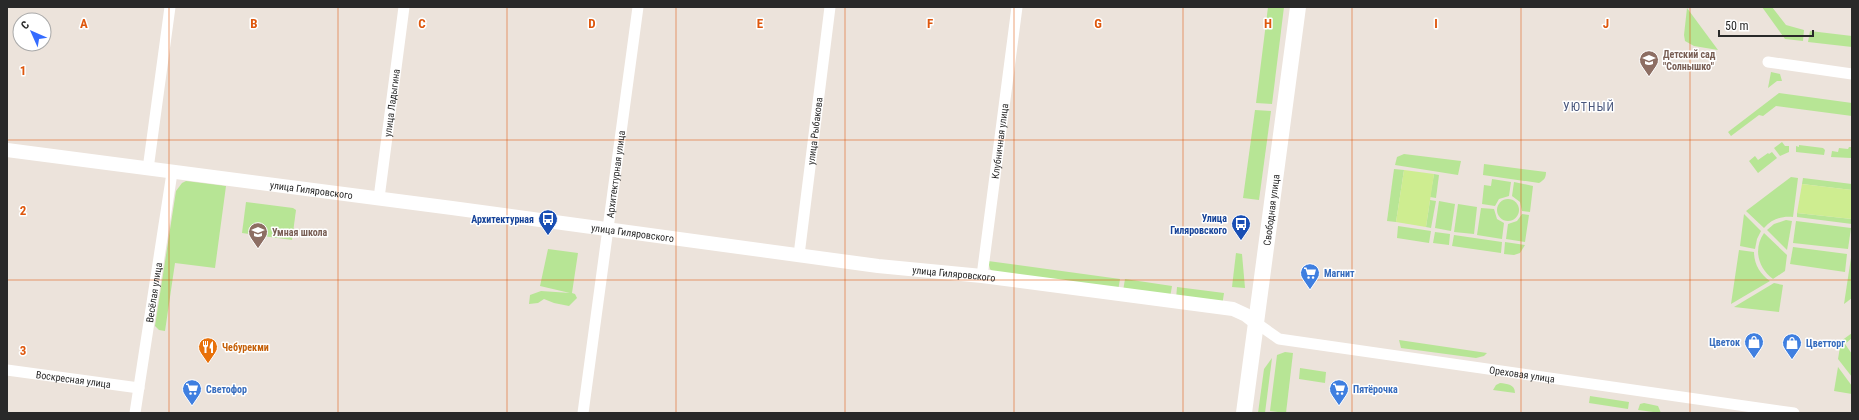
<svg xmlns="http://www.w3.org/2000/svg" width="1859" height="420" font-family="'Roboto Condensed',sans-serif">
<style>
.green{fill:#b7e595}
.pitch{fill:#ceed90}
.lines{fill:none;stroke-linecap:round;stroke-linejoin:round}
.minor{stroke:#fff;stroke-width:11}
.tertiary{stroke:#fff;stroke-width:14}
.secondary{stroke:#fff;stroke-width:16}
.grid{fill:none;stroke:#de570d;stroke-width:1;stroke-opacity:0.55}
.labels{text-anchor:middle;stroke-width:3;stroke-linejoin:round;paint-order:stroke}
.education-label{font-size:10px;font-weight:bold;fill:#785e54;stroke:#fff;text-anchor:start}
.street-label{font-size:10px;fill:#292929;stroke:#fff}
.transit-label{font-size:10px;font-weight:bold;fill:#164399;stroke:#fff;text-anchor:end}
.shop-label{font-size:10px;font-weight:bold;fill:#366cbe;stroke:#fff;text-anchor:start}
.food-label{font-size:10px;font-weight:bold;fill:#c56008;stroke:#fff;text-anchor:start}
.quarter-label{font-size:12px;letter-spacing:1px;fill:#48567c;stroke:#fff}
.grid-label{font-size:13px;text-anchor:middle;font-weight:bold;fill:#de570d;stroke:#fff;stroke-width:3;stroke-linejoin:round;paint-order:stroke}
</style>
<rect width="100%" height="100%" fill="#ece3db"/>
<g class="green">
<path d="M1268,7H1284L1272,104L1256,103Z"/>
<path d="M1762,7H1772L1786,25L1804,30L1803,41L1785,39Z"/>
<path d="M1687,8L1718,50L1694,46L1685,41L1684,35Z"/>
<path d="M1810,31L1852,36V47L1808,42Z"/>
<path d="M1771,72L1780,74L1782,81H1777L1768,88Z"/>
<path d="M1779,93L1852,103V116L1776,106L1763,116L1759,115L1731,136L1728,132Z"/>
<path d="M1255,110L1271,111L1259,200L1243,198Z"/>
<path d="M1782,142L1785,146H1789V152L1780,156L1774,148Z"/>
<path d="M1799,145L1823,148L1825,150L1824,155L1796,152V146L1799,147Z"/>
<path d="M1849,147H1852L1851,158L1831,157L1832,151L1838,152L1839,148L1848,149Z"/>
<path d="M1772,152L1777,158L1758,173L1749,161L1755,156L1758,160L1768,153L1769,154Z"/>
<path d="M1404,154L1461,161L1458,175L1395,165L1397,157Z"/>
<path d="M1484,164L1546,172C1546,178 1544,180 1539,183L1483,175Z"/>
<path d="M1394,169L1404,170L1396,222L1387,221Z"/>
<path d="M1434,174L1439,175L1436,198L1430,197Z"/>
<path d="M1791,177L1798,178L1793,217C1781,216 1772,219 1764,228L1746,211Z"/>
<path d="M1803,178L1852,184V190L1802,184Z"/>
<path d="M1492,179L1511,182L1509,196L1499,199L1495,206L1482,204L1484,185L1491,186Z"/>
<path d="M186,181L226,186L215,268L175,263L165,331L159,330L155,326L176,191L182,183Z"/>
<path d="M1514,182L1533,186L1530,212L1522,211L1520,202L1512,196Z"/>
<circle cx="1508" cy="210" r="11"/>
<path d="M1430,200L1436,201L1431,228L1426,227Z"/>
<path d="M1439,201L1455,204L1451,231L1435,228Z"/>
<path d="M246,202L293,208L296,210L292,240L242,233Z"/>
<path d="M1458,204L1477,207L1474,234L1454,232Z"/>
<path d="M1481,208L1494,209L1497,219L1504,223L1502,239L1477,235Z"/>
<path d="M1797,213L1852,219V224L1797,217Z"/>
<path d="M1522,214L1529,215L1525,242L1506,239L1508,224L1517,221Z"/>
<path d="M1744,214L1761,231L1757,239L1755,249L1740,246Z"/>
<path d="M1786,220L1792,221L1787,250L1767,230L1774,224Z"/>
<path d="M1796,221L1851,228L1848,249L1793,243Z"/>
<path d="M1398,226L1431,231L1429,243L1397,238Z"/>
<path d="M1435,232L1450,234L1449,245L1433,243Z"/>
<path d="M1764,233L1787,255L1785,271L1773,279C1758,268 1753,249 1764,233Z"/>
<path d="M1454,235L1502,242L1501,253L1452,246Z"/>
<path d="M1505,242L1525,245L1520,253L1514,255L1504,254Z"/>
<path d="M1793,247L1847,254L1845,272L1790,264Z"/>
<path d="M548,249L578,253L572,293L575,294L577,298L569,306L554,303L544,299L538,303L529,304L530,295L541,291L570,293L540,286Z"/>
<path d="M1739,250L1754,252C1754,264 1760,274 1770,281L1731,304Z"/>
<path d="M1852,251V298L1844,304Z"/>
<path d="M1236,253L1242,254L1245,288L1232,287Z"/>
<path d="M988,261L1120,279L1118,291L993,272L990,269Z"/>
<path d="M1125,279L1172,286L1170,298L1123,291Z"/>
<path d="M1774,283L1783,285L1779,312L1734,307Z"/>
<path d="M1177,287L1224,293L1222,306L1176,299Z"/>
<path d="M1852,333V338L1845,344L1852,354V377L1838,359L1841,341Z"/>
<path d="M1399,340L1487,353L1484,356L1476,358L1401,348Z"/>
<path d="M1285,352L1293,353L1286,413L1270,411L1277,355Z"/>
<path d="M1272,358L1265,413H1258L1264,369Z"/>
<path d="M1838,367L1852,386V394L1834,391Z"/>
<path d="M1300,368L1326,372L1325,383L1299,379Z"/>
<path d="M1500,383C1507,384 1515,384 1515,393L1493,390L1496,385Z"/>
<path d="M1590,396L1629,402L1628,409L1589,403Z"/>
<path d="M1644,403L1658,406L1661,413L1638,410L1640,404Z"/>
</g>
<g class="pitch">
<path d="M1404,170L1434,174L1426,227L1396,222Z"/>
<path d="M1802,184L1852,190V219L1797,213Z"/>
</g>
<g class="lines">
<g class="minor">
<path d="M1768,62L1852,74"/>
<path d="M148,169L170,7"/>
<path id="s1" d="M379,198L404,7"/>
<path id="s2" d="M799,255L830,7"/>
<path id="s3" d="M982,276L1017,7"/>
<path id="s4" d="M1255,322L1279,339L1794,413"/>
<path id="s5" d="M7,370L139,388"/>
<path id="s6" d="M135,413L172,173"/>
<path id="s7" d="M583,413L638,7"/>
</g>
<path class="tertiary" id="s8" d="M7,150L452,208L878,266L982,276L1233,309L1246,315L1255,322"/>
<path class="secondary" id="s9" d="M1244,413L1298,7"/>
</g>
<path class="grid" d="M169,7V413M338,7V413M507,7V413M676,7V413M845,7V413M1014,7V413M1183,7V413M1352,7V413M1521,7V413M1690,7V413M7,140H1852M7,280H1852"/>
<defs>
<symbol id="school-pin" viewBox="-11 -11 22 30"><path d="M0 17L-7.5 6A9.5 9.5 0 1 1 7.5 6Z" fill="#8d6e63" stroke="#fff"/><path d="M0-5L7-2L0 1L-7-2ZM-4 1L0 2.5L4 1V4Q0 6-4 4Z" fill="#fff"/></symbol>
<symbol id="bus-pin" viewBox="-11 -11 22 30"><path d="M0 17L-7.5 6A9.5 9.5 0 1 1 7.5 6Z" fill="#1a4fb4" stroke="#fff"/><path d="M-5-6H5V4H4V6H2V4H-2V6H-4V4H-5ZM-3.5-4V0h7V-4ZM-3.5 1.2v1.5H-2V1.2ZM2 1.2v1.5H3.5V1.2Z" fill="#fff"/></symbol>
<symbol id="supermarket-pin" viewBox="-11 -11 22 30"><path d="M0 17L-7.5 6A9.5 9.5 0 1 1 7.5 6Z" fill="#3f7fe0" stroke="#fff"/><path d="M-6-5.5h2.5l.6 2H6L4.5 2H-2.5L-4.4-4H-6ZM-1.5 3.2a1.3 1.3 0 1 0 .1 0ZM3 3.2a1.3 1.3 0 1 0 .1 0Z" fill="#fff"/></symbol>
<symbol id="shop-pin" viewBox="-11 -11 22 30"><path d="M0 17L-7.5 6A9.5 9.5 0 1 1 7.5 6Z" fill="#3f7fe0" stroke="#fff"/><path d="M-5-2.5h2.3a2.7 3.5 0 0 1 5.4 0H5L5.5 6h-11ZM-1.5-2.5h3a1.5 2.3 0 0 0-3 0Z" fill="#fff"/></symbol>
<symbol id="restaurant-pin" viewBox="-11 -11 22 30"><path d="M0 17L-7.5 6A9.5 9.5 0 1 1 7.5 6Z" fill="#e8710a" stroke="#fff"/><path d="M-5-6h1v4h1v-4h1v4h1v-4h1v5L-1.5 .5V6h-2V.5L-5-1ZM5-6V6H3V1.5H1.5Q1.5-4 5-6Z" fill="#fff"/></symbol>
</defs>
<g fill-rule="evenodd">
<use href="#school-pin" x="1638" y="49" width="22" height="30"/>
<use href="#bus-pin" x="537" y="208" width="22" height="30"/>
<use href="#bus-pin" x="1230" y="213" width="22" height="30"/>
<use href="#school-pin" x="247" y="221" width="22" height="30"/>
<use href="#supermarket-pin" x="1299" y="262" width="22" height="30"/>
<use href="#shop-pin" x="1743" y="331" width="22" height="30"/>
<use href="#shop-pin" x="1781" y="332" width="22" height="30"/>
<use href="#restaurant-pin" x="197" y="336" width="22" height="30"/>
<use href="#supermarket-pin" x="181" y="378" width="22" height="30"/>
<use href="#supermarket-pin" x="1328" y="378" width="22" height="30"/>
</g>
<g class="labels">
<g class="education-label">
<text x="1663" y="58">Детский сад<tspan x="1663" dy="12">"Солнышко"</tspan></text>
<text x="272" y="236">Умная школа</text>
</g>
<g class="street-label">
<text dy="4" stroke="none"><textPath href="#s1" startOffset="96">улица Ладыгина</textPath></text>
<text dy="4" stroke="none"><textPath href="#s2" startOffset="125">улица Рыбакова</textPath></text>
<text dy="4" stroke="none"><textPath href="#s3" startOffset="136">Клубничная улица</textPath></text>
<text dy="4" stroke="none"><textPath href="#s7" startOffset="241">Архитектурная улица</textPath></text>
<text dy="4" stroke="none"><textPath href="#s8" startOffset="307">улица Гиляровского</textPath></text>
<text dy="4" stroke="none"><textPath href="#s9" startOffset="205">Свободная улица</textPath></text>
<text dy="4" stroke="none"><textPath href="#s8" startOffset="631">улица Гиляровского</textPath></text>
<text dy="4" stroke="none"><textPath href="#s8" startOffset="955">улица Гиляровского</textPath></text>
<text dy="4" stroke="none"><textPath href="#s6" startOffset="122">Весёлая улица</textPath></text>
<text dy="4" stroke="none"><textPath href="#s4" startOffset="275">Ореховая улица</textPath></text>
<text dy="4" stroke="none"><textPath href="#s5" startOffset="67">Воскресная улица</textPath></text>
</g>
<g class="transit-label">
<text x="1227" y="222">Улица<tspan x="1227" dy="12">Гиляровского</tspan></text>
<text x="534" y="223">Архитектурная</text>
</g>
<g class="shop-label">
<text x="1324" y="277">Магнит</text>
<text x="1740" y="346" text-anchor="end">Цветок</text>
<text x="1806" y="347">Цветторг</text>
<text x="206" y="393">Светофор</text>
<text x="1353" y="393">Пятёрочка</text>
</g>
<g class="food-label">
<text x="222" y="351">Чебурекми</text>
</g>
<g class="quarter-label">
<text x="1589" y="111">УЮТНЫЙ</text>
</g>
</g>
<g class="grid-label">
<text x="84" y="28">A</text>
<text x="254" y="28">B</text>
<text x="422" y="28">C</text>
<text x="592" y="28">D</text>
<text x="760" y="28">E</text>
<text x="930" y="28">F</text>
<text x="1098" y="28">G</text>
<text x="1268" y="28">H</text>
<text x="1436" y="28">I</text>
<text x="1606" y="28">J</text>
<text x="23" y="75">1</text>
<text x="23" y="215">2</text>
<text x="23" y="355">3</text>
</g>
<rect width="1859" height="420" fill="none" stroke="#292929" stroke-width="16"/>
<g transform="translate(32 32) rotate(315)"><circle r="19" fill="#ffffff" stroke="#a9a9a9"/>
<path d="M0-3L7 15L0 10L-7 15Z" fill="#356cff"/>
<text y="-6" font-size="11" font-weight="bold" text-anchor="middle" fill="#292929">С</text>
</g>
<path d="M1719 30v6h94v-6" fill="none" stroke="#292929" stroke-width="2"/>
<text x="1725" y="30" font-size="12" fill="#292929" stroke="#ffffff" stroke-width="3" paint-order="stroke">50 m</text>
</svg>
